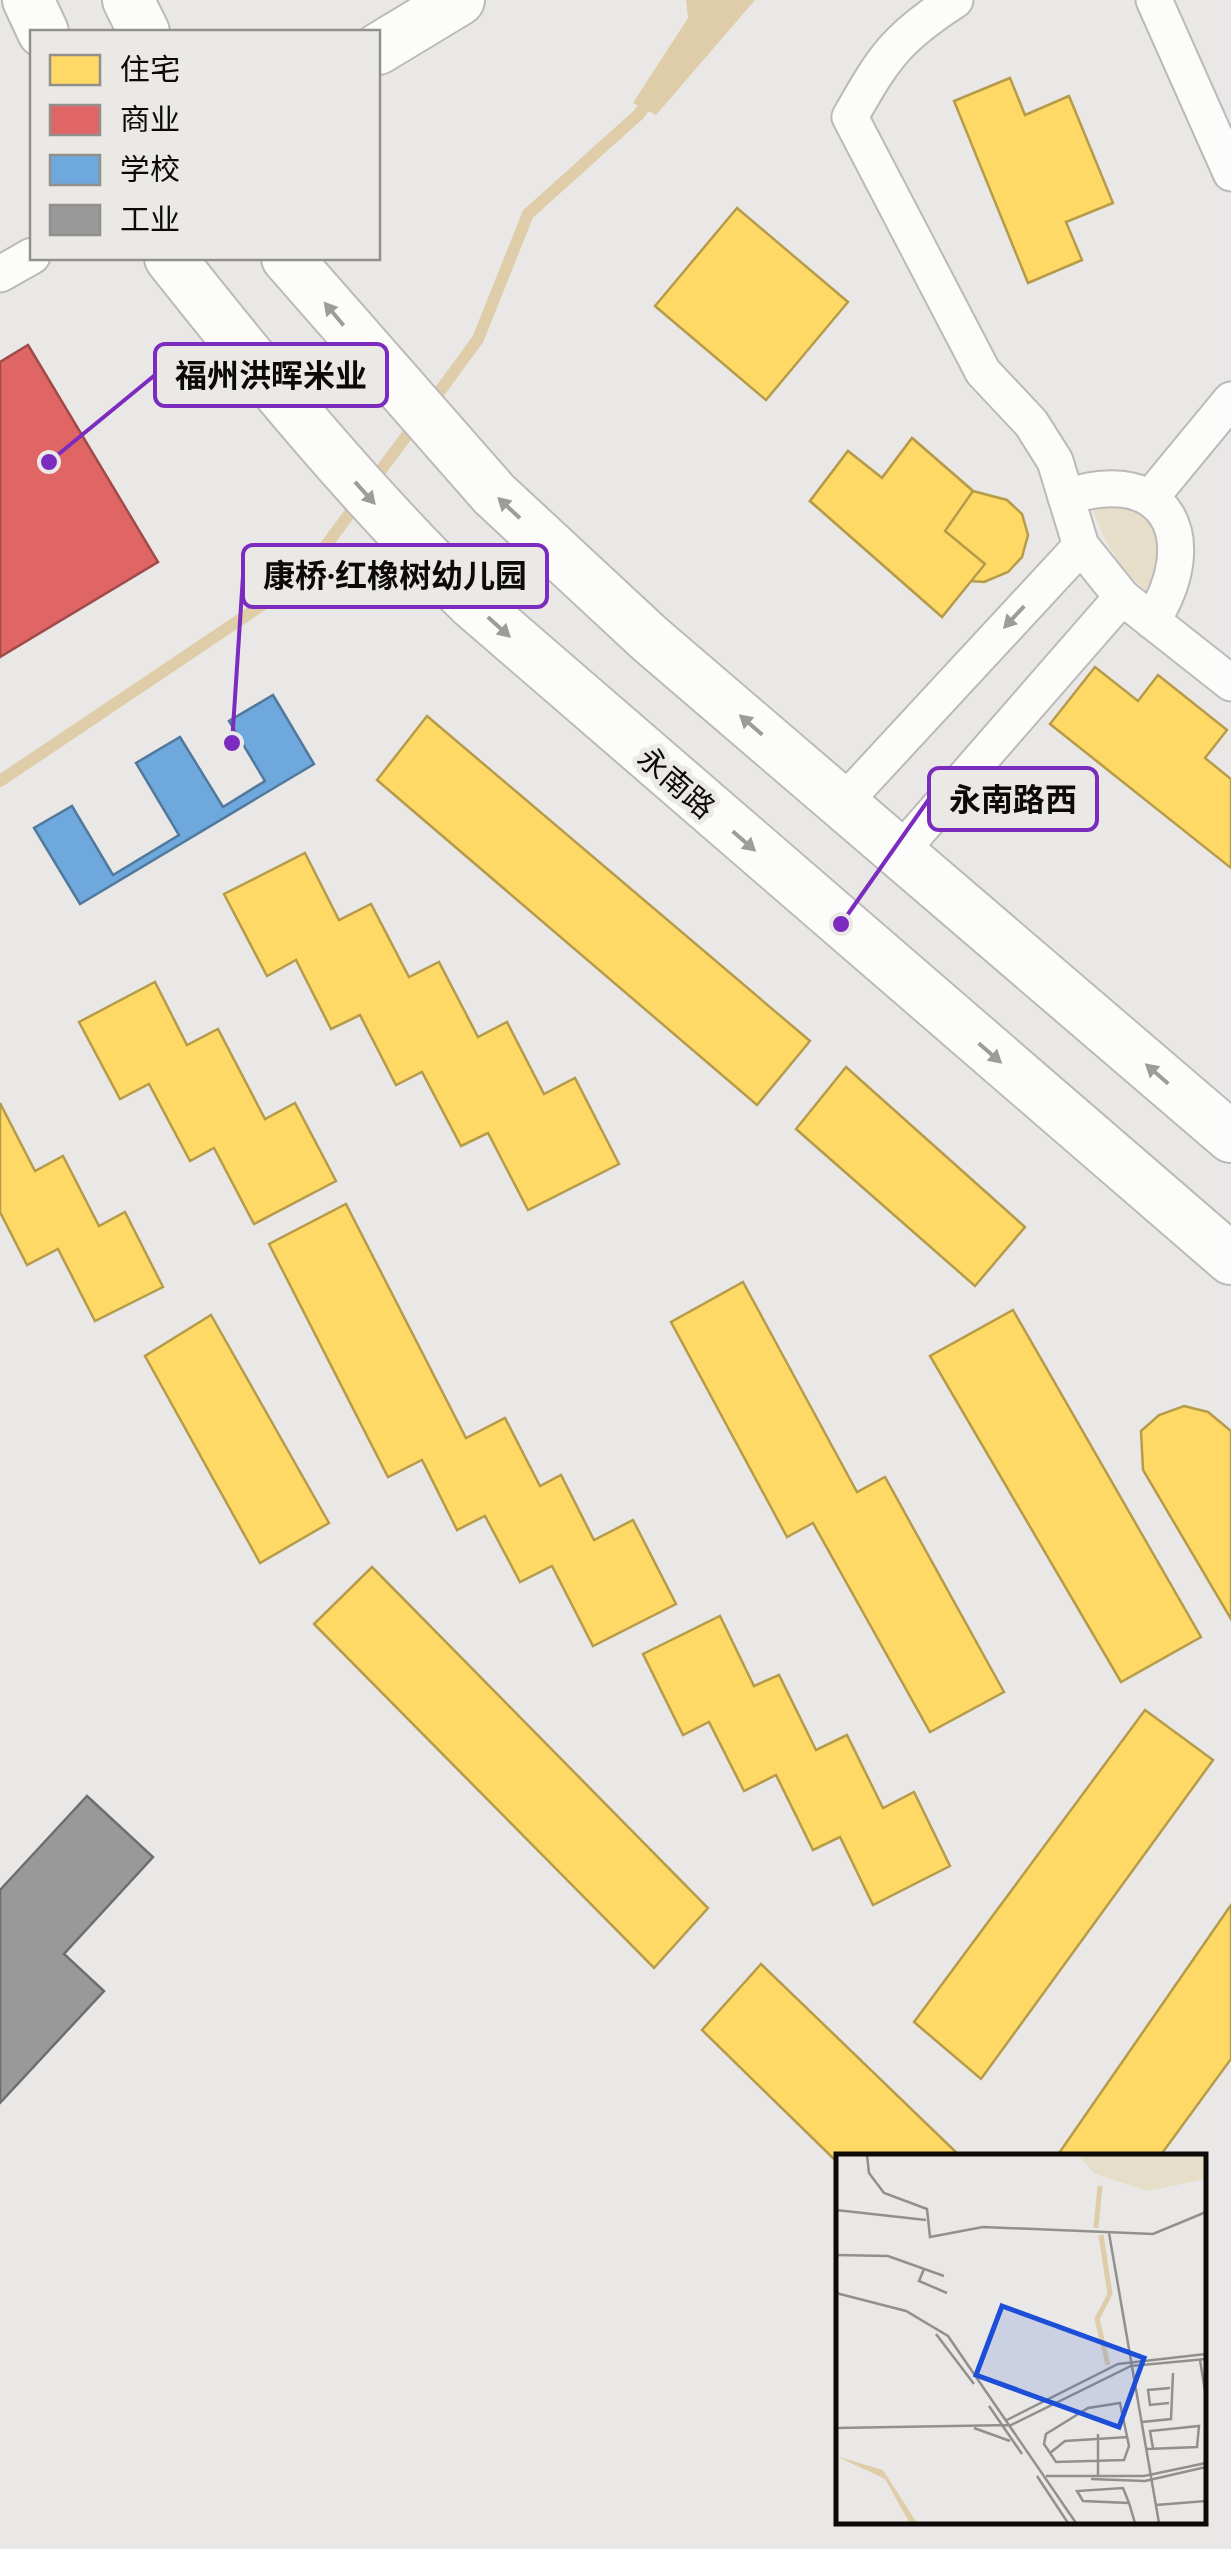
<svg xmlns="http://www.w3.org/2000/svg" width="1231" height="2549" font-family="'DM Sans','Noto Sans SC',sans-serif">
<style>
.green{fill:#e7deca}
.water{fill:#decda8}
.homes{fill:#ffd966;stroke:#b69b4a;stroke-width:2.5}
.shops{fill:#e06666;stroke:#a04b4a;stroke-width:2.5}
.schools{fill:#6fa8dc;stroke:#51799d;stroke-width:2.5}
.industry{fill:#999;stroke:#6f6e6e;stroke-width:2.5}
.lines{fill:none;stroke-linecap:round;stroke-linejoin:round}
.stream{stroke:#decda8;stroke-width:12}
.street-casing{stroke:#bbbab8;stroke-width:39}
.secondary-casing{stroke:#bbbab8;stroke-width:54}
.street{stroke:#fcfcfb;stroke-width:35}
.secondary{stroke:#fcfcfb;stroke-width:50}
.oneway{fill:#9c9c9b}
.labels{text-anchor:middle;stroke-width:10;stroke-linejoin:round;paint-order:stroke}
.street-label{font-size:30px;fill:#0c0b0a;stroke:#ebe9e5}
.inset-river{fill:none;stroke:#decda8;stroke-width:5}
.inset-road{fill:none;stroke:#91908e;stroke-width:2.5}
.view{fill:#1d4ed8;fill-opacity:0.15;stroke:#1d4ed8;stroke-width:5}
.inset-edge{fill:none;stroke:#0c0b0a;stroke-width:5}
.leader{fill:none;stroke:#7b2cbf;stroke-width:4}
.callout-dot{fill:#7b2cbf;stroke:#ebe9e5;stroke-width:4}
.callout{fill:#ebe9e5;stroke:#7b2cbf;stroke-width:4}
.callout-label{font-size:32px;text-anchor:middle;font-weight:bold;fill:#0c0b0a}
</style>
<rect width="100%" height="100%" fill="#eae8e6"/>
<path class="green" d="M1090,501L1147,509L1163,557L1149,592C1117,569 1102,537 1090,501Z"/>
<path class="water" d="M686,0H755L656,115L633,103L688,18Z"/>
<g class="homes">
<path d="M1010,78L1025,115L1069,96L1113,203L1066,222L1082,260L1028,283L954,101Z"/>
<path d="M737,208L848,302L766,400L655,306Z"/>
<path d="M912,438L973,491L1007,500L1022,514L1028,535L1022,557L1008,572L984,582L970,581L942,617L810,501L848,451L882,478Z"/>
<path d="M912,438L973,491L945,531L985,564L942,617L810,501L848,451L882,478Z"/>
<path d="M1095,667L1138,701L1158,675L1227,730L1205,758L1231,779V868L1050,724Z"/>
<path d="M427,716L810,1041L757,1105L377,780Z"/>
<path d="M305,853L339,920L371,904L409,977L439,962L478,1037L507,1022L544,1094L575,1078L619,1164L528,1210L488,1133L461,1146L422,1072L396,1085L360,1015L331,1029L296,960L267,976L224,894Z"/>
<path d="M155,982L187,1045L218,1029L265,1119L295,1103L336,1181L254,1224L214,1148L190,1161L149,1084L120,1099L79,1022Z"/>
<path d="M846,1067L1025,1227L975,1286L796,1129Z"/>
<path d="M0,1103L35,1171L63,1156L99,1226L125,1212L163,1287L95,1321L58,1249L27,1265L0,1212Z"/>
<path d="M346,1204L466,1438L505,1418L540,1486L561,1475L594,1540L633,1520L676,1604L593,1646L552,1566L520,1582L485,1516L457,1530L422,1460L388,1477L269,1244Z"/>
<path d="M743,1282L857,1492L885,1477L1004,1692L930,1732L813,1523L787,1537L671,1322Z"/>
<path d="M1013,1310L1201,1637L1121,1682L930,1356Z"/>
<path d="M211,1315L329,1523L260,1563L145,1356Z"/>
<path d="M1184,1406L1208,1412L1231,1431V1619L1143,1470L1141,1431L1159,1415Z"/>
<path d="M372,1567L708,1908L654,1968L314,1624Z"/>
<path d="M720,1616L754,1686L779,1675L816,1750L847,1735L883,1808L914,1792L950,1866L873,1905L840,1837L813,1850L776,1775L744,1791L709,1722L683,1735L643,1654Z"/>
<path d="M1145,1710L1213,1760L981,2079L914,2022Z"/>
<path d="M1231,1905V2059L1160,2156H1057Z"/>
<path d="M761,1964L960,2156H838V2163L702,2030Z"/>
</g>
<path class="shops" d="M28,345L158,562L0,657V362Z"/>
<path class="schools" d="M273,695L314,764L80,904L34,828L72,806L113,875L179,835L136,763L180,737L223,807L265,781L229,721Z"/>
<path class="industry" d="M87,1796L153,1857L64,1954L104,1991L0,2103V1890Z"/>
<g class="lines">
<g class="stream">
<path d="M429,406L478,339L528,214L638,115L653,96"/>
<path d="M372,482L417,422"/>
<path d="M0,781L302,578L361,498"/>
</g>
<defs>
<g id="street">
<path d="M955,0C896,38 884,57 850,117L983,372L1031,423L1055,461L1081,546L1122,597L1231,683"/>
<path d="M1154,0L1231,173"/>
<path d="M0,274L32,256"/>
<path d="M1066,497C1168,463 1204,539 1152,621"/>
<path d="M1151,497L1231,400"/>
<path d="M843,803L1081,546"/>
<path d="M899,853L1122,597"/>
</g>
<g id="secondary">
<path d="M28,0L43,32"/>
<path d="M128,0L144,32"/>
<path d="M378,49L459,0"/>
<path d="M170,258C265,378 362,496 472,603L1231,1259"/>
<path d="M287,258L494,494L650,639L1231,1137"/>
</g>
</defs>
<use href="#street" class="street-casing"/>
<use href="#secondary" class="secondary-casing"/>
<use href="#street" class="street"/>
<use href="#secondary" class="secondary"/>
</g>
<defs><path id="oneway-solid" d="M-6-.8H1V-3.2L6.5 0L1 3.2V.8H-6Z" transform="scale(2.5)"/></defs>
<g class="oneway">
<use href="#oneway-solid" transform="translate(334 314) rotate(-130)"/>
<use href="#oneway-solid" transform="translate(365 493) rotate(48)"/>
<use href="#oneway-solid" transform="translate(509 508) rotate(-137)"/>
<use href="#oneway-solid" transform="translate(1014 617) rotate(133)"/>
<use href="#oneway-solid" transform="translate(499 627) rotate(42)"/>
<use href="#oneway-solid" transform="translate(751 725) rotate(-139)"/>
<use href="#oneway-solid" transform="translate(744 841) rotate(41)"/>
<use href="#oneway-solid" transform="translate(990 1053) rotate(41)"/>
<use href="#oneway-solid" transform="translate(1157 1074) rotate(-139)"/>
</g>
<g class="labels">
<g class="street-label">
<text transform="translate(676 783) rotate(41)" y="10">永南路</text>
</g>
</g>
<g transform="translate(836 2154)">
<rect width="370" height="370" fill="#eae8e6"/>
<path d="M242,1H370V25L312,37L259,20Z" fill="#e7deca"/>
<path d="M0,302L47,316L81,369L73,368L49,325Z" fill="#decda8"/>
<path class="inset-river" d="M260,74L264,32M265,81L274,140L261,165L272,211"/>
<path class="inset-road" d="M31,1L33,19L48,39L91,55L94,83L147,73L317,80L370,58M0,56L90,66M273,79L323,369M0,101L52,102L108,122M88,115L83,127L111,139M0,139L70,157L112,182L240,369M100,180L138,230M364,206L370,243M284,249L293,292L288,306L220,308L208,290L210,280L252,254ZM333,249L314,251L312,236L334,234M153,252L186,300M169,267L282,210L370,200M306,268L335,265L337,219M0,274L175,271L295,212L370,205M138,274L174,287M262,280V322M311,295L361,293L363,272L314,277L317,294M214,299L229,287L292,283M201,322L232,369M210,322H308L370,309M255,325L309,327L370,313M293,349L287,334L241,337L247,347L293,349L299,369M320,351L370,347"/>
<path class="view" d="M166,152L308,204L283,273L140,221Z"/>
<rect width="370" height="370" class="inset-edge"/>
</g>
<path class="leader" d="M49 462L155 375M232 743L243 576M841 924L929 799"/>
<g class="callout-dot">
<circle cx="49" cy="462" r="10"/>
<circle cx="232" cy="743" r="10"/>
<circle cx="841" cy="924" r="10"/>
</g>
<g class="callout">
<rect x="155" y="344" width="232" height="62" rx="10"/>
<rect x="243" y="545" width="304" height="62" rx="10"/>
<rect x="929" y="768" width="168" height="62" rx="10"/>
</g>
<g class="callout-label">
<text x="271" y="387">福州洪晖米业</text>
<text x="395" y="587">康桥·红橡树幼儿园</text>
<text x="1013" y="811">永南路西</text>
</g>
<rect x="30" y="30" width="350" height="230" fill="#ebe9e5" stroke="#92908d" stroke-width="2.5"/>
<rect x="50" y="55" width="50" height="30" fill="#ffd966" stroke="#92908d" stroke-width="2.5"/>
<text x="120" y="80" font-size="30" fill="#0c0b0a">住宅</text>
<rect x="50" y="105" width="50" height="30" fill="#e06666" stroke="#92908d" stroke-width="2.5"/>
<text x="120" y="130" font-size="30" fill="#0c0b0a">商业</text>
<rect x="50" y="155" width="50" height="30" fill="#6fa8dc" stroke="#92908d" stroke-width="2.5"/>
<text x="120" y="180" font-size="30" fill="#0c0b0a">学校</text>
<rect x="50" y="205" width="50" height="30" fill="#999999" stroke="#92908d" stroke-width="2.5"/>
<text x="120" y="230" font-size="30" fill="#0c0b0a">工业</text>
</svg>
